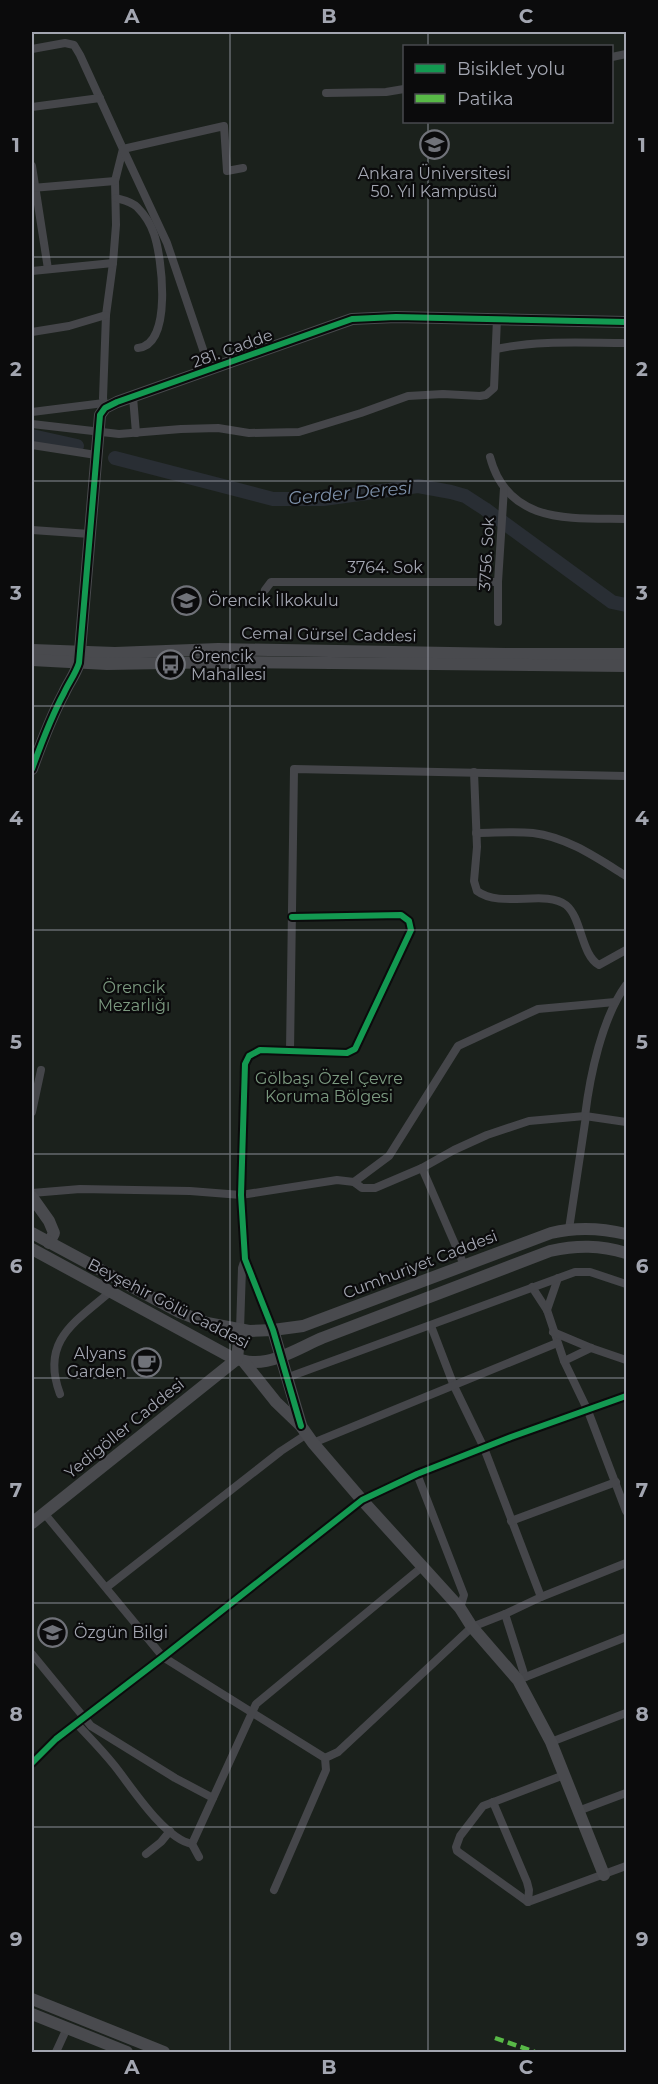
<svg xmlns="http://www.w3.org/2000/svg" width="658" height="2084" font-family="Montserrat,sans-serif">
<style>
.green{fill:#1b211c;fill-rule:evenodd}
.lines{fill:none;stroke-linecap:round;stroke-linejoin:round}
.river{stroke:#292e34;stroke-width:14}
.street{stroke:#45464a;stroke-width:8}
.secondary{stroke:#494a4e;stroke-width:12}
.quiet{stroke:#58b947;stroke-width:4.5;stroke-dasharray:9 4.5;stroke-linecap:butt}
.cycleway-casing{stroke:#0b0b0c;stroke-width:10}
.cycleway{stroke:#139951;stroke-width:6}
.grid{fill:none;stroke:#a3a6b1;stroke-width:1.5;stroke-opacity:0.55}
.labels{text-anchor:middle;stroke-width:4.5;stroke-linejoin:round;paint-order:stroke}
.poi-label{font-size:16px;fill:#a3a6b1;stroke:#0b0b0c;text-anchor:start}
.street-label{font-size:16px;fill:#a3a6b1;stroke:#0b0b0c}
.park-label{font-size:16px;fill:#7c9a80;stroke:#0b0b0c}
.water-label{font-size:18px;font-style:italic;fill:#7d90a9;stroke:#0b0b0c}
.neatline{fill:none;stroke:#a3a6b1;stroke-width:2}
.grid-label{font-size:20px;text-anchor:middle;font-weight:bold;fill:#a3a6b1}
</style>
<rect width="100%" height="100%" fill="#101011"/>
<path class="green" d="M32,32H626V2052H32ZM404,46H612V122H404Z"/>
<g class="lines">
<g class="river">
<path d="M32,436L77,446"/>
<path d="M115,458L273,499H323L418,486L451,492L465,496L485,509L612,602L626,605"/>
</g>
<g class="street">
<path d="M32,49L65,43L74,45L80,55L123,149L115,181L116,225L113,263L106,315L103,398L105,408"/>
<path d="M612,57L626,54"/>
<path d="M326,93L386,92L404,89"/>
<path d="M32,107L100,98"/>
<path d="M32,166L48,269"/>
<path d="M32,188L115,181"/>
<path d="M116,198C123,200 131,201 137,207C144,214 151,225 154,234C162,257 173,345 138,348"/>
<path d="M32,271L113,263"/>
<path d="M32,332L69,326L106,315"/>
<path d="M496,349C538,340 583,343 626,343"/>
<path d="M210,370L167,243L123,149L224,126L227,171L243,168"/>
<path d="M133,397L136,433"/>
<path d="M32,412L104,403"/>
<path d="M32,424L119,434L181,429L218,428L249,433L299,432L361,413L408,396L443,394L480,396L486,395L494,388L497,319"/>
<path d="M32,445L96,455"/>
<path d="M490,457C508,525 571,518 626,519"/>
<path d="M32,530L90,534"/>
<path d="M265,590L271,582H498"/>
<path d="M498,622V582L504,488"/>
<path d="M474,772L477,847L474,881L477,891C501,909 546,889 566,905C582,918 581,955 599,965L626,950"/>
<path d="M476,833C495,833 514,831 533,833C567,837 597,858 626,876"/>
<path d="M290,1051L294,769L626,776"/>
<path d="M32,1112L41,1070"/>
<path d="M585,1116C590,1075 602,1018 626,985"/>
<path d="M422,1168L464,1265"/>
<path d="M354,1182L389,1156L458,1046L538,1009L615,1002"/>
<path d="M32,1193L80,1189L190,1191L241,1195L337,1180L354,1182L362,1188H375L422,1168L454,1150L487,1135L529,1121L585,1116L626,1122"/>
<path d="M569,1229L586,1116"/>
<path d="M532,1287L547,1310L564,1361L588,1411L626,1511"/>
<path d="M547,1310L558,1278"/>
<path d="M431,1326L454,1386L484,1448L541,1597"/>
<path d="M240,1330L242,1268L245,1259"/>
<path d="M273,1330L245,1259L241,1195L244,1072C246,1060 248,1054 260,1050L347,1053L355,1049L411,930L409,921L401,915L292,917"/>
<path d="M553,1332L591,1348L626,1360"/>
<path d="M564,1361L591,1348"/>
<path d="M286,1378L575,1272H590L626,1284"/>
<path d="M60,1394C40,1341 75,1322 110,1292"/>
<path d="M313,1443L557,1343"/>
<path d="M417,1474L464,1595L460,1608"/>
<path d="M44,1513L163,1657L325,1758L326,1770L274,1890"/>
<path d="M511,1521L616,1482"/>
<path d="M107,1587L281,1451L307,1434"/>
<path d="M505,1614L525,1677"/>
<path d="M32,1654L91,1726L175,1778L213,1798"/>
<path d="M518,1680L626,1637"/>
<path d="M76,1723C89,1737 102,1750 114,1765C131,1786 164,1839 192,1844"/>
<path d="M551,1742L626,1713"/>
<path d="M325,1758L338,1752L472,1627L505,1614L541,1597L626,1563"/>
<path d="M32,1763L56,1739L163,1657L362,1500L417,1474L511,1437L626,1396"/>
<path d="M564,1775L483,1806L460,1836L456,1847L457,1851L528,1902L626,1866"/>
<path d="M493,1802L527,1882L529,1890L528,1902"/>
<path d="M578,1811L626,1793"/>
<path d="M146,1854L161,1842L170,1831"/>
<path d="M199,1857L192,1844L256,1704L422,1567"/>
<path d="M56,2052L67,2028"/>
</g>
<g class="secondary">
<path d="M32,650L115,653L218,649L506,654H626"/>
<path d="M32,660L107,664L228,662L626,666"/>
<path d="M32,769C41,744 51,717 64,693C69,682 75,675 79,663L100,415L105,408L117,402L352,319L396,317L626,322"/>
<path d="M32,1197L49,1221L54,1233L49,1243"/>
<path d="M32,1233L179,1312L207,1323L249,1331L273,1330L303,1326L551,1233C576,1227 601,1228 626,1234"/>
<path d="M32,1249L229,1356C237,1359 244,1362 253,1362C276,1363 301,1347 322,1338L550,1251C577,1245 600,1245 626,1253"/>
<path d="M273,1330L301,1425"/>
<path d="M244,1362L276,1402L301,1426L313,1443L362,1500L460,1608L472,1627L518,1680L551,1742L604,1875"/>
<path d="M32,1523L237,1359L240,1330"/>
<path d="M32,1999L164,2052"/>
<path d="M32,2014L127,2052"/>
</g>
<path class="quiet" d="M495,2038L535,2052"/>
<defs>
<g id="cycleway">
<path d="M32,769C41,744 51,717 64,693C69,682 75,675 79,663L100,415L105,408L117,402L352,319L396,317L626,322"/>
<path d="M292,917L401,915L409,921L411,930L355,1049L347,1053L260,1050L249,1056L245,1064L241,1195L245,1259L273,1330L301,1426"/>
<path d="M32,1763L56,1739L163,1657L362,1500L417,1474L511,1437L626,1396"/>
</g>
</defs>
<use href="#cycleway" class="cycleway-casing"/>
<use href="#cycleway" class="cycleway"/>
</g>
<path class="grid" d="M230,32V2052M428,32V46M428,122V2052M32,257H626M32,481H626M32,706H626M32,930H626M32,1154H626M32,1378H626M32,1603H626M32,1827H626"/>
<defs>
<symbol id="university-ring" viewBox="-11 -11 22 22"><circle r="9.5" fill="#0b0b0c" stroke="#707279" stroke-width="1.5"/><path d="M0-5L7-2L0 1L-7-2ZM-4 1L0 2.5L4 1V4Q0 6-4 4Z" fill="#707279"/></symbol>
<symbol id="school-ring" viewBox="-11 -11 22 22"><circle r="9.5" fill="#0b0b0c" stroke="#707279" stroke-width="1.5"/><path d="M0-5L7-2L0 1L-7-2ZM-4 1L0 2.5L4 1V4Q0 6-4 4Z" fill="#707279"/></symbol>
<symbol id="bus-ring" viewBox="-11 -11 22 22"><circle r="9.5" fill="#0b0b0c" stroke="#707279" stroke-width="1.5"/><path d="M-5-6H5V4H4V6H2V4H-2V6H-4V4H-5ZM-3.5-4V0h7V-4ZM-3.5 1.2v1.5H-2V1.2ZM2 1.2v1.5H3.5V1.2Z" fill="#707279"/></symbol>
<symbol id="cafe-ring" viewBox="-11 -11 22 22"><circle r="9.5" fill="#0b0b0c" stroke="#707279" stroke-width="1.5"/><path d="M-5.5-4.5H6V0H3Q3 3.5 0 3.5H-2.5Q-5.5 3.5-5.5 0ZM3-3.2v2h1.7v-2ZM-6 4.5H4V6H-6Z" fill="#707279"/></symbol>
</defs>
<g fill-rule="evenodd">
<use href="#university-ring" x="418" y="128" width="33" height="33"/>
<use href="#school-ring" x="170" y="584" width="33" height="33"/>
<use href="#bus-ring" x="154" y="648" width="33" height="33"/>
<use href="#cafe-ring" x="130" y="1346" width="33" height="33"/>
<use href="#school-ring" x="36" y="1616" width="33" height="33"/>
</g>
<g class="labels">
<g class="poi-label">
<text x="434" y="179" text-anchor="middle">Ankara Üniversitesi<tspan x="434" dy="18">50. Yıl Kampüsü</tspan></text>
<text x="208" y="606">Örencik İlkokulu</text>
<text x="191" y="662">Örencik<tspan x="191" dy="18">Mahallesi</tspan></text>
<text x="126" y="1359" text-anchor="end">Alyans<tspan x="126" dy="18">Garden</tspan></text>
<text x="74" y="1638">Özgün Bilgi</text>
</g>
<g class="street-label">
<text transform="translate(232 348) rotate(-20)" y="6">281. Cadde</text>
<text transform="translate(486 554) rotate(-87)" y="6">3756. Sok</text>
<text x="385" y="573">3764. Sok</text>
<text transform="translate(329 634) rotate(1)" y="6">Cemal Gürsel Caddesi</text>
<text transform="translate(420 1264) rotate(-21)" y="6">Cumhuriyet Caddesi</text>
<text transform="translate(169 1303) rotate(27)" y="6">Beyşehir Gölü Caddesi</text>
<text transform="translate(124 1428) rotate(-39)" y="6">Yedigöller Caddesi</text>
</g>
<g class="park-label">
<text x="134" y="993">Örencik<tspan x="134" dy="18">Mezarlığı</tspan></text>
<text x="329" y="1084">Gölbaşı Özel Çevre<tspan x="329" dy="18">Koruma Bölgesi</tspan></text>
</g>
<g class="water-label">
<text transform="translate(350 493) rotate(-5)" y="6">Gerder Deresi</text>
</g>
</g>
<rect width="658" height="2084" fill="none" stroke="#0b0b0c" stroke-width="66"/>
<rect x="403" y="45" width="210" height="78" fill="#0b0b0c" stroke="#48494e" stroke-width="1.5"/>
<rect x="415" y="64" width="30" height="9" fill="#139951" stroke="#48494e" stroke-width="1.5"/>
<text x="457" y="75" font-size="18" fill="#a3a6b1">Bisiklet yolu</text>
<rect x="415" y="94" width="30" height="9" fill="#58b947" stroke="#48494e" stroke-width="1.5"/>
<text x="457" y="105" font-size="18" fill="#a3a6b1">Patika</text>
<rect x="33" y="33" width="592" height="2018" class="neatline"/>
<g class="grid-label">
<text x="132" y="23">A</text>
<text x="329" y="23">B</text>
<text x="526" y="23">C</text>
<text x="16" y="152">1</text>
<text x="642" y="152">1</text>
<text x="16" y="376">2</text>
<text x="642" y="376">2</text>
<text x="16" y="600">3</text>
<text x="642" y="600">3</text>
<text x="16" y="825">4</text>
<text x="642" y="825">4</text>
<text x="16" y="1049">5</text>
<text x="642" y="1049">5</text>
<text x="16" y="1273">6</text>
<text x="642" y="1273">6</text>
<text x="16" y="1497">7</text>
<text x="642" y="1497">7</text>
<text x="16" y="1721">8</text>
<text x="642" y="1721">8</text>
<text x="16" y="1946">9</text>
<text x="642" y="1946">9</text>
<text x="132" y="2074">A</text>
<text x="329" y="2074">B</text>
<text x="526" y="2074">C</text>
</g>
</svg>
